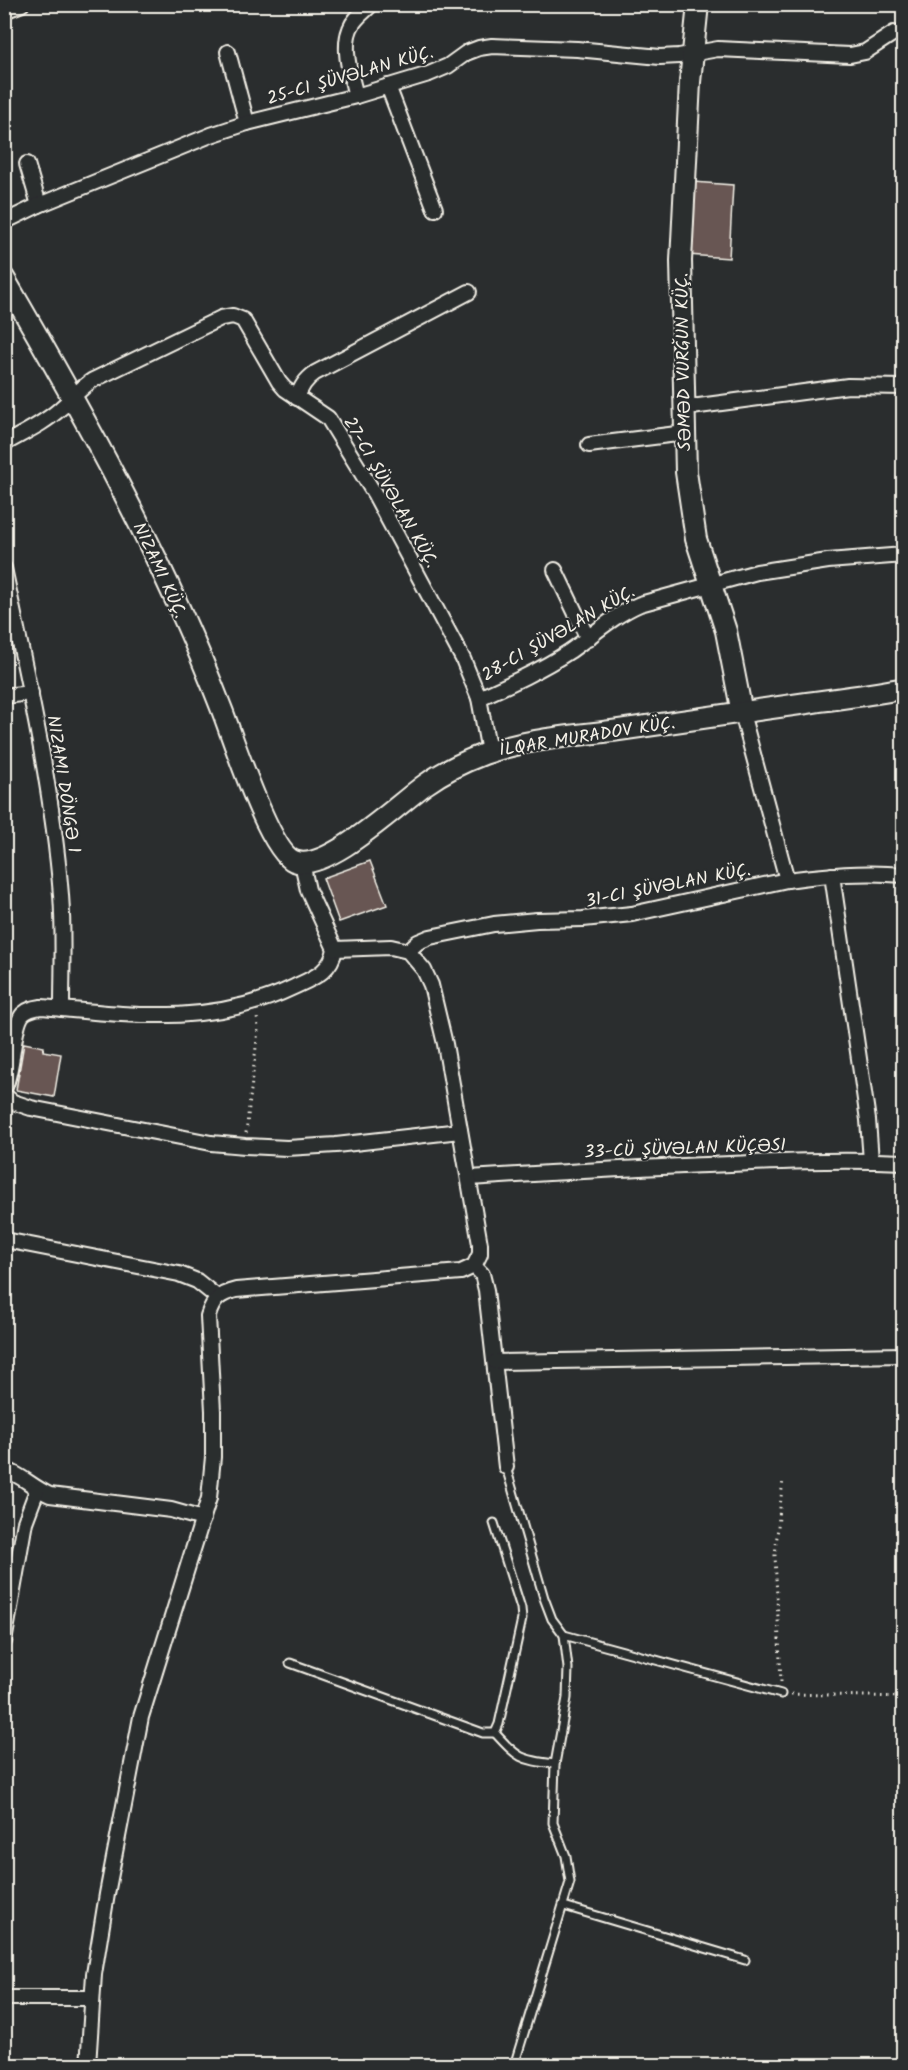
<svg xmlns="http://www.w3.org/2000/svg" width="908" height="2070" font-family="Kalam,sans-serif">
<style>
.building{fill:#685753;stroke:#f4f1e8;stroke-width:1.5}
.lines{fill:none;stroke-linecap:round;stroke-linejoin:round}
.lane-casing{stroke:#f4f1e8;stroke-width:11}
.street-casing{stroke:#f4f1e8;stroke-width:18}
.secondary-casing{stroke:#f4f1e8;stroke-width:24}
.path{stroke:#f4f1e8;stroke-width:3;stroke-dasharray:1.5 4.5;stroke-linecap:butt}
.lane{stroke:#2a2d2e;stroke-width:7}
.street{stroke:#2a2d2e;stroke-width:14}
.secondary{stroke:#2a2d2e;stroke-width:20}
.labels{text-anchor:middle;stroke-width:4.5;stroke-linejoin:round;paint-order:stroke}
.street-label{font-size:18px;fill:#f4f1e8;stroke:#2a2d2e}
</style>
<rect width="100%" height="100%" fill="#2a2d2e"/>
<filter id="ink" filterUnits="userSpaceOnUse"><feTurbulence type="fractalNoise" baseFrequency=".0167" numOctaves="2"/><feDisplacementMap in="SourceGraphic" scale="12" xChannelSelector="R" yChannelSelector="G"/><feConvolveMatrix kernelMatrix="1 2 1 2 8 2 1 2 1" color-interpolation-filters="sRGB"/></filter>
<g filter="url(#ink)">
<g class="building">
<path d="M693,182L733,185L729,258L688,255Z"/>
<path d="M370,861L387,905L339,922L323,878Z"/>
<path d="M4,991L10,992L6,1018H4Z"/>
<path d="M24,1043L44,1047L43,1051L61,1054L54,1097L16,1090Z"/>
</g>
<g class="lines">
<defs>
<g id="lane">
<path d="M506,1467L544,1598L552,1619L564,1635L781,1694"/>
<path d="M290,1663L483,1733H495L499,1724L522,1619L521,1608L494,1523"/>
<path d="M495,1733C518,1758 520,1760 555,1764"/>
<path d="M564,1906L745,1960"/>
<path d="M514,2066L570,1882L566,1856L553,1823L555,1764L567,1698L568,1668L564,1635"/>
</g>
<g id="street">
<path d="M4,11L22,4"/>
<path d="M228,52L247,123"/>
<path d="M388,86L435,209"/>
<path d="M356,96C351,76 342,49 350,29C354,18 364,12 372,4"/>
<path d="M27,164L39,205"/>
<path d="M4,222L39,205L211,135L247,123L356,96L429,74L448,66L466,53L479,48L492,46L577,49L660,57L679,56L718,49L850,55L865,52L894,33"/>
<path d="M297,398C301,387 305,380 315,373L469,292"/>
<path d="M684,408L848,386L904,387"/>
<path d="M4,444C23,433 45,423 61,408C72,399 80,388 93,380L221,318L233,316L243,320L279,382L285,389L328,418L374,493L463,659L479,698L489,752"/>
<path d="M589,445L685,433"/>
<path d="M4,568C27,677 52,784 61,895C64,933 62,971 62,1009"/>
<path d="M555,570L588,639"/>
<path d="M4,696L31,693"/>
<path d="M479,698C510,684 541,670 570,651C593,635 614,615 640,604L757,572L828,561L904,555"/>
<path d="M742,713L787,880"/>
<path d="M832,875L868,1120L871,1161"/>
<path d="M408,951L418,942L430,937L494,924L537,920L583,919L632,914L787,880C825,875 864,871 904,875"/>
<path d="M4,1089C14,1070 12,1026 23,1014C28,1009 35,1008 41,1007C129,1015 211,1027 294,987C313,978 331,972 335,949L308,890L302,863"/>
<path d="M4,1095L13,1102L31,1108L211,1143L245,1146L287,1148L336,1145L460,1131"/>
<path d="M469,1178C548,1173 627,1168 707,1165C772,1162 838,1159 904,1162"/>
<path d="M5,1240L179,1274L197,1281L217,1297"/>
<path d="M474,1266L482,1274L486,1290L506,1467"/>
<path d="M495,1362L904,1355"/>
<path d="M4,1469C22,1475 33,1488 50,1495L171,1510L203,1519"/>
<path d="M4,1642L25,1522L37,1490"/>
<path d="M4,1998H92"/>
<path d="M88,2066L94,1974L107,1894L141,1717L209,1498L213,1457V1411L208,1316C213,1300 219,1294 236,1290L461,1272L474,1266L480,1254V1244L445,1044L431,985L424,970L408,951L391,947L335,949"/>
</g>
<g id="secondary">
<path d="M698,4L690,82L681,261L686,472L696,539L726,631L742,713"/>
<path d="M4,278C85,417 164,559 222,710C233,738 269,851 294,861C326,874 400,802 426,784C444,771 463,762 484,754C526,739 574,736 619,730C681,721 744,712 807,703C839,698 872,695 904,688"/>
</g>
</defs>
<use href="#lane" class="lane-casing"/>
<use href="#street" class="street-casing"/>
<use href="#secondary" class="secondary-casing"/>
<g class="path">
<path d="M246,1133L258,1030L257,1015"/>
<path d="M781,1682L775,1555L783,1479"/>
<path d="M791,1694L904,1697"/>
</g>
<use href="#lane" class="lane"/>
<use href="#street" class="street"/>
<use href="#secondary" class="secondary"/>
</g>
</g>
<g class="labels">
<g class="street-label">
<text transform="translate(350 75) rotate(-16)" y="6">25-CI ŞÜVƏLAN KÜÇ.</text>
<text transform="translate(683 362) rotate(-91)" y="6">SƏMƏD VURĞUN KÜÇ.</text>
<text transform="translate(391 492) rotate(60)" y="6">27-CI ŞÜVƏLAN KÜÇ.</text>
<text transform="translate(160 570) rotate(65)" y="6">NIZAMI KÜÇ.</text>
<text transform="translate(558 633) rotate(-30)" y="6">28-CI ŞÜVƏLAN KÜÇ.</text>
<text transform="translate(587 736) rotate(-9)" y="6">İLQAR MURADOV KÜÇ.</text>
<text transform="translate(64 784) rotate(81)" y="6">NIZAMI DÖNGƏ 1</text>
<text transform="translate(668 885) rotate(-11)" y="6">31-CI ŞÜVƏLAN KÜÇ.</text>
<text transform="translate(685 1148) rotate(-2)" y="6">33-CÜ ŞÜVƏLAN KÜÇƏSI</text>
</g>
</g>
<rect width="908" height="2070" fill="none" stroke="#2a2d2e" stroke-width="24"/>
<rect x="12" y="12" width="884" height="2046" fill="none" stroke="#f4f1e8" stroke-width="2" filter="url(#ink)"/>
</svg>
